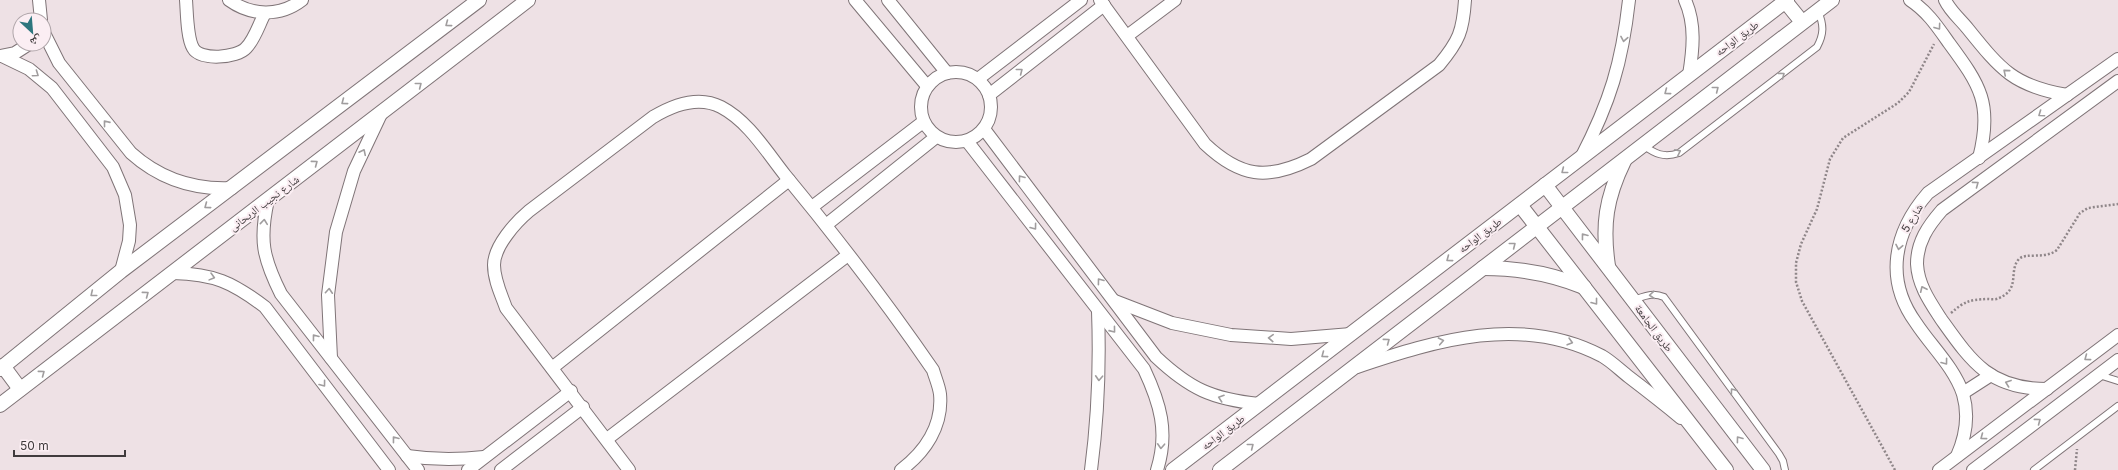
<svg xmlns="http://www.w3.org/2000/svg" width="2118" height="470" font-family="Inter,'Noto Naskh Arabic',sans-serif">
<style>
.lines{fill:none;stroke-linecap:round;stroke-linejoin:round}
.service-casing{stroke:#7f7477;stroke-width:8}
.minor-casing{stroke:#7f7477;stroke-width:14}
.tertiary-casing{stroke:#7f7477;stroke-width:16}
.path{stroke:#8f8689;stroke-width:2.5;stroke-dasharray:2 2;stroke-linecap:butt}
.service{stroke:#fff;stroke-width:6}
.minor{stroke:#fff;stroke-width:12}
.tertiary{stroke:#fff;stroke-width:14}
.oneway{stroke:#a09d9e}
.labels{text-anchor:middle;stroke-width:4;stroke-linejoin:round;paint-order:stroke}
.street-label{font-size:11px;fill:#403b3d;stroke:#fbeef3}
</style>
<rect width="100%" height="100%" fill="#eee1e5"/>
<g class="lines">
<defs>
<g id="service">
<path d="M1643,145C1655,154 1664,158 1679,153L1817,47C1824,34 1824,25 1818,11"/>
<path d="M1633,300C1645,296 1653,292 1664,297L1779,454L1783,461L1785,470"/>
<path d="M2099,375L2118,381"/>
<path d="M2034,470L2118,406"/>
</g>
<g id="minor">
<path d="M39,0L41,20"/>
<path d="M186,0C187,12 187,38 193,48C200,61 237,58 246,48C255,39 259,24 265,13"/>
<path d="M229,0C251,16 280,17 302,0"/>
<path d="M855,0L927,86"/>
<path d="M888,0L947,73"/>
<path d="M1100,0L1205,144C1240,177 1267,181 1311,159L1439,65C1459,41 1463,31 1465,0"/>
<path d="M1685,0C1696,24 1693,50 1689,75"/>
<path d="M1910,0C1927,11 1937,26 1949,43C1980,85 1993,104 1979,158"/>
<path d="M1945,0C1950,11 1961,20 1968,29C2001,70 2014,86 2067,95"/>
<path d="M44,33L59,63L131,153C160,179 193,190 232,188"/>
<path d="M1127,36L1175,0"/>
<path d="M1,56L15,53L29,44"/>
<path d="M2,56L29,69L52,88L113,167L125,195L130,225L129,241L121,271"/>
<circle cx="956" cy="107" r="35"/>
<path d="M978,79L1081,0"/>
<path d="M989,95L1104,5"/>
<path d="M984,129L1156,357C1190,389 1212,399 1259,404"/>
<path d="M967,141L1144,369C1160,403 1169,432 1157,470"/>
<path d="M1581,158C1610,102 1622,63 1629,0"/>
<path d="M268,200C259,240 263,258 281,294L418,470"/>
<path d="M812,207L923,122"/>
<path d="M826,225L936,137"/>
<path d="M173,273C214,274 232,282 265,307L389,470"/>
<path d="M1115,301L1172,323L1231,335L1291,339L1351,334"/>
<path d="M331,358L328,295L336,232L354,171L381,114"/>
<path d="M1357,367C1437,340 1522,314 1602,356C1611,361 1620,370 1629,377C1646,390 1664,404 1681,418"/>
<path d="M552,368L789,180"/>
<path d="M2047,389C1989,389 1971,361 1941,319C1930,302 1918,285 1917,264C1917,242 1928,226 1942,210L2118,81"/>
<path d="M1963,393L1991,375"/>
<path d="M607,439L848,255"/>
<path d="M407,456C434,460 457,460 484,457"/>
<path d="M1957,456C1966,436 1969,415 1963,394C1954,367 1931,346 1916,323C1884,279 1894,232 1928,193L2118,59"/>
<path d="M468,470L571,391"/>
<path d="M501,470L583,407"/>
<path d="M629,470L506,308C501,294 494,280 494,265C494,246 516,222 529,211L653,117C673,105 698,95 721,107C748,121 766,151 785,175C837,238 887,303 933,370C935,377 939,386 940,394C943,426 925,452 901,470"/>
<path d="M1091,470C1098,417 1100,365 1098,311"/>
<path d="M1939,470L2118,335"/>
<path d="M1973,470L2118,360"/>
</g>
<g id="tertiary">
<path d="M1785,1L1802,22"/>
<path d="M1545,185L1763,470"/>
<path d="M1520,205L1726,470"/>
<path d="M1608,266C1602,225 1606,198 1624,161"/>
<path d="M1483,268C1519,268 1550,273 1584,287"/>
<path d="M3,366L20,389"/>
<path d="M0,369L121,271L479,0"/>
<path d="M0,405L528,0"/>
<path d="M1173,470L1787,0"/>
<path d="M1220,470L1832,0"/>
</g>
</defs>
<use href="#service" class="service-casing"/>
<use href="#minor" class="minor-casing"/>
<use href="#tertiary" class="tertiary-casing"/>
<g class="path">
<path d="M1951,313C1965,301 1969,300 1987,299C1991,299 1996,300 1999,298C2021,289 2008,271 2019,259C2026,252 2044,260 2057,250L2080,213L2088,208L2118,204"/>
<path d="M1895,470L1802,301L1796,282V263L1801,244L1817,209L1830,159L1843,138L1898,103L1909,92L1934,44"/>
<path d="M2075,470L2077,449"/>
</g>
<use href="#service" class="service"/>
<use href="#minor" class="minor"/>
<use href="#tertiary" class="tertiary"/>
</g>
<defs><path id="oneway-chevron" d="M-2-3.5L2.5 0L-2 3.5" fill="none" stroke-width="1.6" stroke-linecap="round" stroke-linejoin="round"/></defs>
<g class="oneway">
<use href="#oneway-chevron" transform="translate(448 24) rotate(143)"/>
<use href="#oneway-chevron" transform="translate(1938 27) rotate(54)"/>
<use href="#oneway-chevron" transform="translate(1624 39) rotate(100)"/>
<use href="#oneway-chevron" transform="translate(1020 71) rotate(-38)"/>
<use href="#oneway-chevron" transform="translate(2006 72) rotate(-140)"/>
<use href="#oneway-chevron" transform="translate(36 74) rotate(35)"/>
<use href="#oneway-chevron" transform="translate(1782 75) rotate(-37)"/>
<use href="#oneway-chevron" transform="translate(419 85) rotate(-38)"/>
<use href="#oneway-chevron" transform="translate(1716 89) rotate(-38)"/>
<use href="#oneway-chevron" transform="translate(1667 92) rotate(143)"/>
<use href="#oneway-chevron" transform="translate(344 102) rotate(143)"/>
<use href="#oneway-chevron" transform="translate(2041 114) rotate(145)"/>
<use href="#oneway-chevron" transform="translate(106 123) rotate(-129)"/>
<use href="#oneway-chevron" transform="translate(363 152) rotate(-64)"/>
<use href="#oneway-chevron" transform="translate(1678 152) rotate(-26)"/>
<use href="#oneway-chevron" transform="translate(315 163) rotate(-37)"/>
<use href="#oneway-chevron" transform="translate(1564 171) rotate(142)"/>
<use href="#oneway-chevron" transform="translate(1021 178) rotate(-127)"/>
<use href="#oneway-chevron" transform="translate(1976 184) rotate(-36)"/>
<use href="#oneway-chevron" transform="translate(207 206) rotate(143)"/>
<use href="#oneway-chevron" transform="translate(264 222) rotate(-84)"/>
<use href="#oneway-chevron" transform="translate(1034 227) rotate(53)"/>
<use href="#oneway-chevron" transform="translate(1584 236) rotate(-128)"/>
<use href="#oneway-chevron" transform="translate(1513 245) rotate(-38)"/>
<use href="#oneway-chevron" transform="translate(1899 247) rotate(101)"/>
<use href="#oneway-chevron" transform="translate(1449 259) rotate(143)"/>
<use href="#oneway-chevron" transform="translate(212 277) rotate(15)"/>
<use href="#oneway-chevron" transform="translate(1100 281) rotate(-127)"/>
<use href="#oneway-chevron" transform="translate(1923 289) rotate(-115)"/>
<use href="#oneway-chevron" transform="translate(329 291) rotate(-86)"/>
<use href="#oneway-chevron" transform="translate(93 294) rotate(141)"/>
<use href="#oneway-chevron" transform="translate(146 294) rotate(-37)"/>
<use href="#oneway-chevron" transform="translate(1652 295) rotate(175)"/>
<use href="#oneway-chevron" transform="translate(1595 302) rotate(52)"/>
<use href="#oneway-chevron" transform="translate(1113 330) rotate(51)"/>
<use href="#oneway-chevron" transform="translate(315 337) rotate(-128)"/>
<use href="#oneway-chevron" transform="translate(1271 338) rotate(-177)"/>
<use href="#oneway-chevron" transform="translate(1387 341) rotate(-37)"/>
<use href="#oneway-chevron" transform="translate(1441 341) rotate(-11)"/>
<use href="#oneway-chevron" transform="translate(1570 342) rotate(16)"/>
<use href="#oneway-chevron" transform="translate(1324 355) rotate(143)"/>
<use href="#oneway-chevron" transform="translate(2087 358) rotate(143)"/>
<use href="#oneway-chevron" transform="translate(1945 362) rotate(53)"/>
<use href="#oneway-chevron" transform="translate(42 373) rotate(-37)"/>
<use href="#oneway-chevron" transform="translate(1099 378) rotate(93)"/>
<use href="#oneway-chevron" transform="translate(2008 383) rotate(-160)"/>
<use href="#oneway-chevron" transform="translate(323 384) rotate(53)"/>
<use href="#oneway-chevron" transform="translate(1733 391) rotate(-126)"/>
<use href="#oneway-chevron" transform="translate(1221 398) rotate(-161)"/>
<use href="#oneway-chevron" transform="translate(2038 421) rotate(-37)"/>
<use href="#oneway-chevron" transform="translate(1983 437) rotate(143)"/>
<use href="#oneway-chevron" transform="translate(395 439) rotate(-128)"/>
<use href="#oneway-chevron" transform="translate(1739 439) rotate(-127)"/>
<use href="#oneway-chevron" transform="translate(1161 446) rotate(93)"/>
<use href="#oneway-chevron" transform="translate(1251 446) rotate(-38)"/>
</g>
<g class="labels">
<g class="street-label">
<text transform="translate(1737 38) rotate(-37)" y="4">طريق الواحه</text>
<text transform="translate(264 203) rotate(-37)" y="4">شارع نجيب الريحانى</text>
<text transform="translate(1912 218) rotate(-59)" y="4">شارع 5</text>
<text transform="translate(1480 235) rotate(-37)" y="4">طريق الواحه</text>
<text transform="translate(1654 328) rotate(53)" y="4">طريق الجامعة</text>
<text transform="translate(1223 432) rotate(-37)" y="4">طريق الواحه</text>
</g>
</g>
<g transform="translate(32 32) rotate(154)"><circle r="19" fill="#fbeef3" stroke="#b0a6aa"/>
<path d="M0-3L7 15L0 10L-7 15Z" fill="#2d767e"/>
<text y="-6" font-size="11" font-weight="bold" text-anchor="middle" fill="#403b3d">ش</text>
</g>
<path d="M14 450v6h111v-6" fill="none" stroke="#403b3d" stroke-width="2"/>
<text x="20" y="450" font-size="12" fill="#403b3d" stroke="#fbeef3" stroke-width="3" paint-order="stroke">50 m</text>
</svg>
